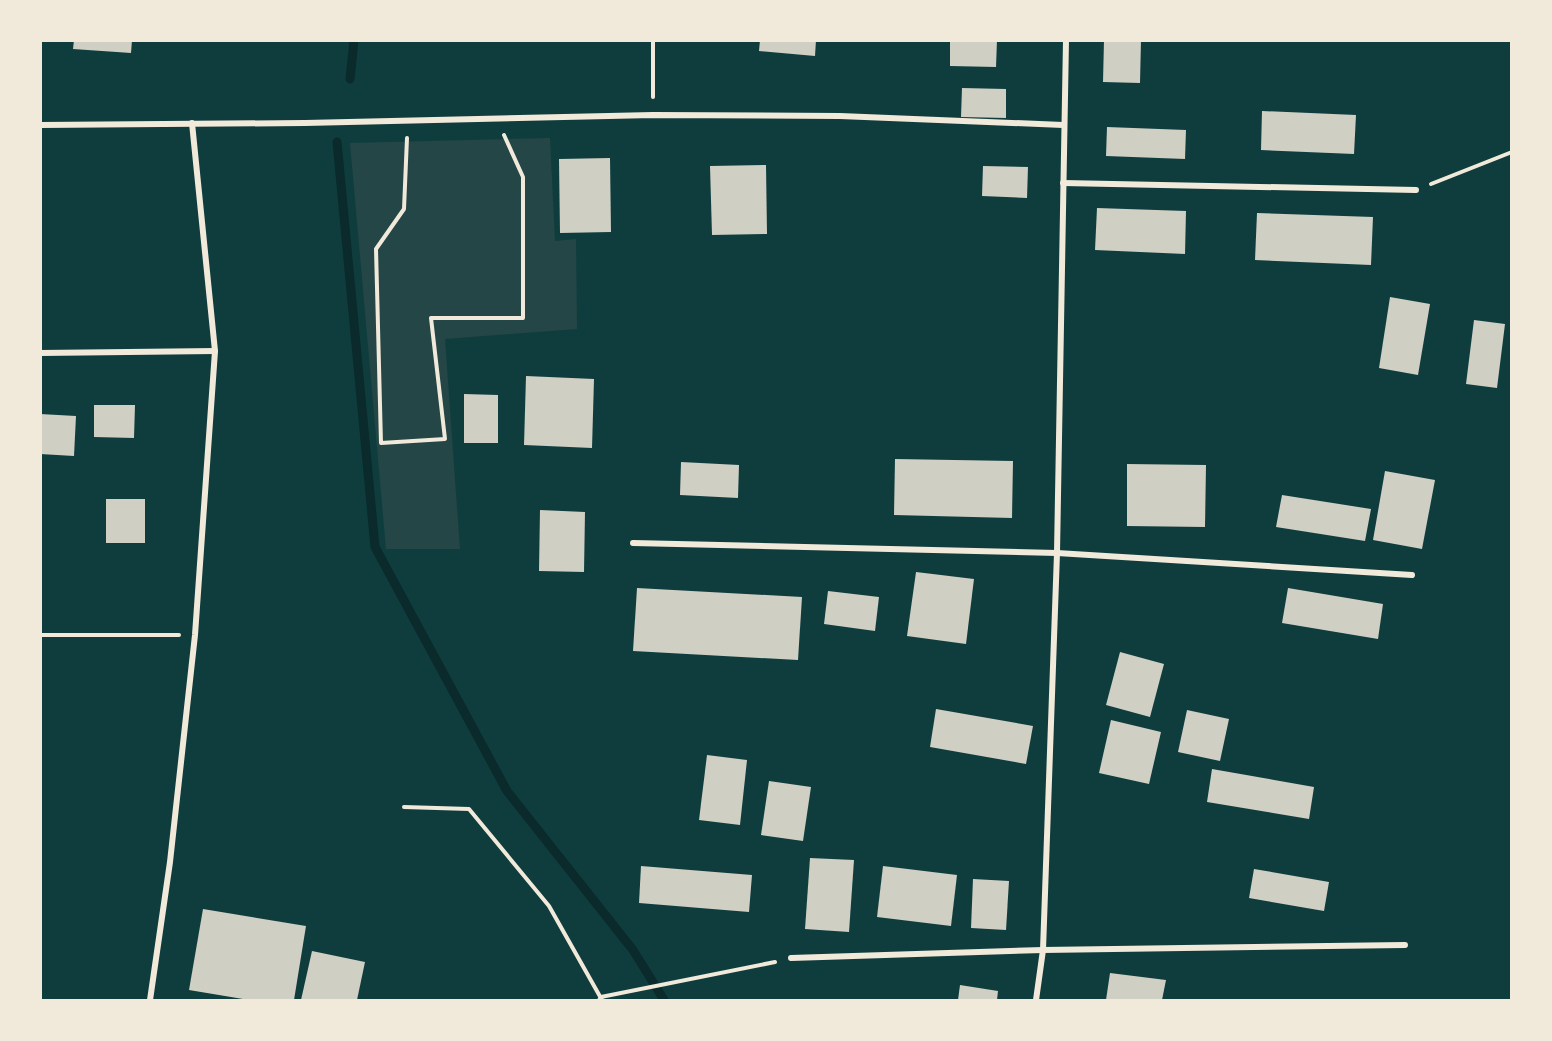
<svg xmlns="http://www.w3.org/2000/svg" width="1552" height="1041" font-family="'Archivo Narrow',sans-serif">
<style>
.green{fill:#244646}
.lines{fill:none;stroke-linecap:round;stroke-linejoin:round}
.stream{stroke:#0a2a2b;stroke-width:9}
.building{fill:#cfcfc3}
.path{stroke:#f1e9da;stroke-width:4}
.minor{stroke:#f1e9da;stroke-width:6}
</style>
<rect width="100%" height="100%" fill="#0f3d3e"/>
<path class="green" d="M550,138L555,241L576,239L577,329L445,339L460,549H386L350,143Z"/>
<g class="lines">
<g class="stream">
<path d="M350,79L354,40"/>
<path d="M337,142L375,547L507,791L633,950L664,1000"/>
</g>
</g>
<g class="building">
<path d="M74,40H132L131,53L73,49Z"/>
<path d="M760,40H816L815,56L759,51Z"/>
<path d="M950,40H997L996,67L950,66Z"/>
<path d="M1104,40H1141L1140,83L1103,82Z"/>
<path d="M962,88L1006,89V118L961,117Z"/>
<path d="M1262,111L1356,115L1354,154L1261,150Z"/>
<path d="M1107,127L1186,130L1185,159L1106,156Z"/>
<path d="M610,158L611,232L560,233L559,159Z"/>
<path d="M766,165L767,234L712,235L710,166Z"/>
<path d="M983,166L1028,167L1027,198L982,196Z"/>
<path d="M1097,208L1186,211L1185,254L1095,250Z"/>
<path d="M1257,213L1373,217L1371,265L1255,260Z"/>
<path d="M1390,297L1430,304L1418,375L1379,368Z"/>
<path d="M1474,320L1505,324L1497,388L1466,384Z"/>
<path d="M526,376L594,379L592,448L524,445Z"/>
<path d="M464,394L498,395V443H464Z"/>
<path d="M94,405H135L134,438L94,437Z"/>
<path d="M40,414L76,416L74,456L40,454Z"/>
<path d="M895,459L1013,461L1012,518L894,515Z"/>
<path d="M681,462L739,465L738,498L680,495Z"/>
<path d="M1127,464L1206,465L1205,527L1127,526Z"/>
<path d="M1385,471L1435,480L1422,549L1373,540Z"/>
<path d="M1282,495L1371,509L1365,541L1276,527Z"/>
<rect x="106" y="499" width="39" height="44"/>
<path d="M540,510L585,512L584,572L539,571Z"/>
<path d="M916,572L974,579L966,644L907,636Z"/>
<path d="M637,588L802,597L798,660L633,651Z"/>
<path d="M1288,588L1383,604L1378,639L1282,623Z"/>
<path d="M828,591L879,597L875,631L824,624Z"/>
<path d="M1120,652L1164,664L1150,717L1106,705Z"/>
<path d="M936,709L1033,726L1026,764L930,747Z"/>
<path d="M1187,710L1229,719L1220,761L1178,752Z"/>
<path d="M1111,720L1161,732L1149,784L1099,773Z"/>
<path d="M707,755L747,760L740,825L699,820Z"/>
<path d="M1212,769L1314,787L1309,819L1207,802Z"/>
<path d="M769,781L811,787L803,841L761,835Z"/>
<path d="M810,858L854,860L849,932L805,929Z"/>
<path d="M641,866L752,875L749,912L639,903Z"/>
<path d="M883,866L957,875L951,926L877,917Z"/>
<path d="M1254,869L1329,882L1324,911L1249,898Z"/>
<path d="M973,879L1009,881L1006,930L971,928Z"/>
<path d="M203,909L306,926L294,1000H249L189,990Z"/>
<path d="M312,951L365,962L357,1000H301Z"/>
<path d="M1110,973L1166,980L1162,1000H1106Z"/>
<path d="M960,985L998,991L997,1000H958Z"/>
</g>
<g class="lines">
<g class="path">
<path d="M653,97V40"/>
<path d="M407,138L404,209L376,249L381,443L445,439L431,318H523V177L504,135"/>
<path d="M1431,184L1512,152"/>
<path d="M40,635H179"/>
<path d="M404,807L469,809L549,906L602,1000"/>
<path d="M599,1000L601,997L775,962"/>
</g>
<g class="minor">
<path d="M40,125L305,123L653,115L840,116L1063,125"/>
<path d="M1063,183L1416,190"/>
<path d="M40,353L215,351"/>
<path d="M633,543L1057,553L1412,575"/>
<path d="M791,958L1043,950L1405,945"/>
<path d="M150,1000L170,862L195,635L215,351L192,123"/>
<path d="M1036,1000L1043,950L1057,553L1066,40"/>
</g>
</g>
<rect width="1552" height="1041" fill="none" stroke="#f1e9da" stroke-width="84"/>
</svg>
